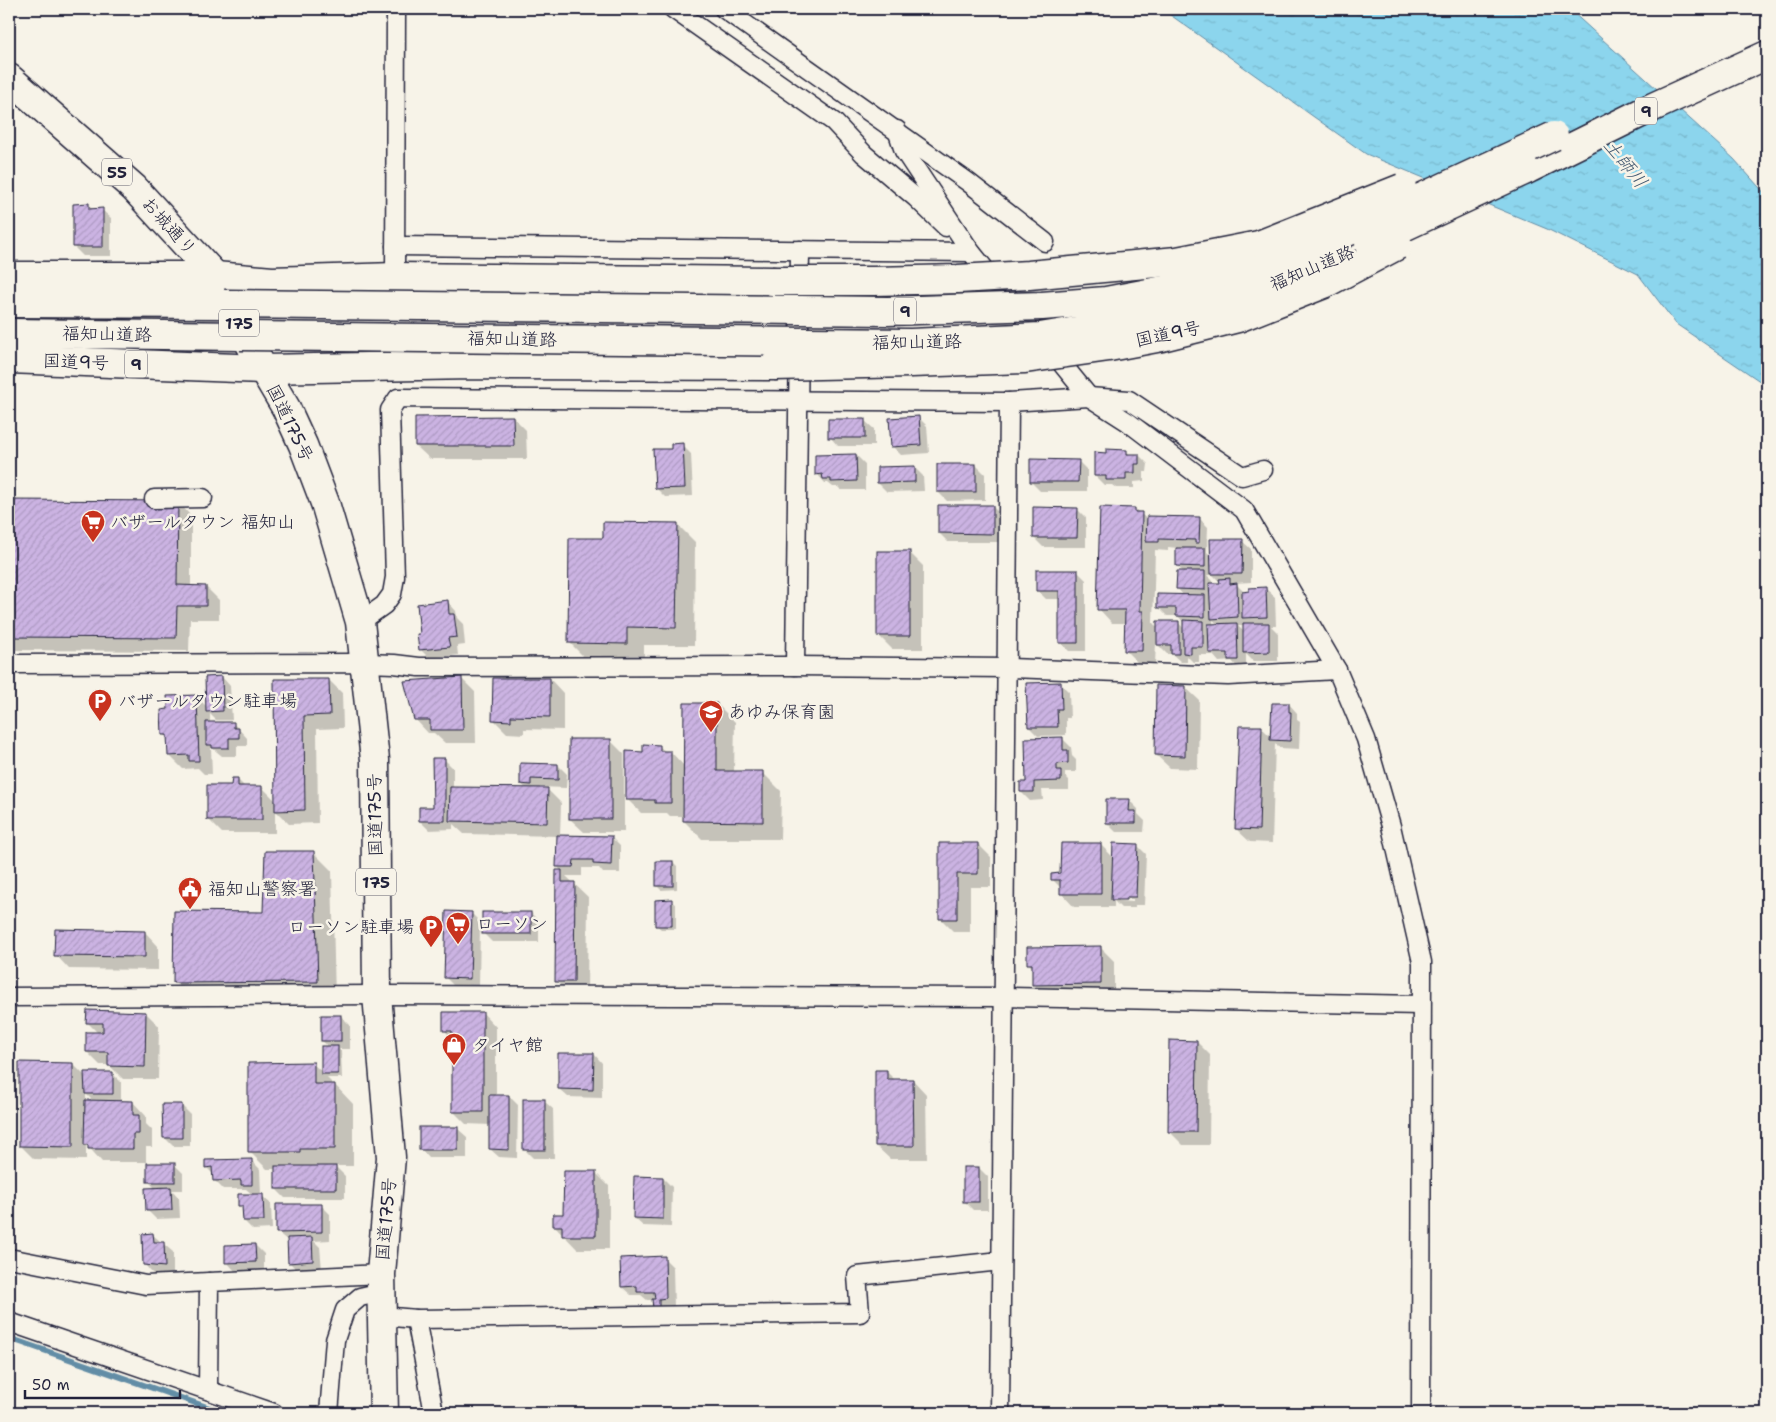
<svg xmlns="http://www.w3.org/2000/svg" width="1776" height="1422" font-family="'Shantell Sans','Klee One',sans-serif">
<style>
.water{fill:url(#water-ripples);stroke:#628da6}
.shadow{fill:#0003;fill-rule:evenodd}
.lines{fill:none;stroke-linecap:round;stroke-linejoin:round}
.stream{stroke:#628da6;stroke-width:6}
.building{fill:url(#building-hatch);stroke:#22223b}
.street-casing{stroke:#22223b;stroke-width:21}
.primary-casing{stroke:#22223b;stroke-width:31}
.highway-casing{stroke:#22223b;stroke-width:31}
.street{stroke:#f7f3e8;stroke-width:18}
.primary{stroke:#f7f3e8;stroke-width:28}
.highway{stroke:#f7f3e8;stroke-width:28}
.highway-bridge-casing{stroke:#22223b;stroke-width:31;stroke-linecap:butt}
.highway-bridge{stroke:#f7f3e8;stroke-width:28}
.labels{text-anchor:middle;stroke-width:5;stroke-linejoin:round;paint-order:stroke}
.shield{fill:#f7f3e8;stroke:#62616f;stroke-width:1}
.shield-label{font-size:16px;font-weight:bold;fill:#22223b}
.street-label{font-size:18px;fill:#22223b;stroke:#f7f3e8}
.poi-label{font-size:18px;fill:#22223b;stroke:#f7f3e8;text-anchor:start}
.water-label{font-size:19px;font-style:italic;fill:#425870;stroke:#f7f3e8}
</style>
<defs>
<pattern id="water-ripples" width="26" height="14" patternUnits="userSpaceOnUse" patternTransform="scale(1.25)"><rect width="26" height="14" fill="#8cd5ed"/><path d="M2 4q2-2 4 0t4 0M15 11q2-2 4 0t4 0" fill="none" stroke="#78b7cc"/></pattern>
<pattern id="building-hatch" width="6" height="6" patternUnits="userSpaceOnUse" patternTransform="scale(1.25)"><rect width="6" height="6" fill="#cbb3e2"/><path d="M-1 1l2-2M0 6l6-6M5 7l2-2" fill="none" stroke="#ae9ac3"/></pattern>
</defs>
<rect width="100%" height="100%" fill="#f7f3e8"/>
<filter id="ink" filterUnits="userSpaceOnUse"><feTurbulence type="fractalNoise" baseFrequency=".02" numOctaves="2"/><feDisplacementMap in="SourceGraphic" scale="10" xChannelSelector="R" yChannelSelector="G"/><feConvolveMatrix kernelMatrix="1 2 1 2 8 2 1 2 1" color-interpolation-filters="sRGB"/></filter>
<g filter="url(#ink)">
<path class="water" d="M1162,9H1569L1734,159L1767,196V386L1676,324L1638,274L1547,229L1366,154Z"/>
<g class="shadow">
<path d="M9,134L11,137V155H9Z"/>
<path d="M89,205L94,210H102L111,218V256H83L74,247Z"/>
<path d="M513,417L526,430L527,459H430L416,446Z"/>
<path d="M918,417L927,426L929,453L901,455L893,447Z"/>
<path d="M865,421L874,429V446H838L830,437Z"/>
<path d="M682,445L691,454L693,496L665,497L656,488L673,450Z"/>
<path d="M1126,451L1130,455H1139L1148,464L1147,472H1144V481L1134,482V488H1116L1112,485H1104L1095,476L1107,454Z"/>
<path d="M856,455L865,464V490H841L838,487H833L828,483H825L817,474Z"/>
<path d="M1078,461L1087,470V491H1040L1031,482Z"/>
<path d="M976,465L985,474V500L947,501L938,492Z"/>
<path d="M914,467L923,476L924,491L887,492L878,483Z"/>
<path d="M9,501L178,502L191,516V587H206L219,600V619H190L189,651L9,650Z"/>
<path d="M992,506L1001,515V542H948L939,533Z"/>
<path d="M1077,509L1086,518V547H1043L1034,538Z"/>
<path d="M1135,509L1148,520L1199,518L1208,527L1207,552L1212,557L1242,541L1251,549V582L1235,583L1245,593L1266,589L1275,597L1276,626H1271L1278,633V661H1253L1246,654V668H1238L1232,661L1219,662L1213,655H1199V662H1193L1187,656V662H1181L1172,654H1167L1156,643L1155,664H1139L1125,650L1126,623H1112L1099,609ZM1168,547L1178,548L1177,566L1184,572L1178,589L1184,596L1158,607L1167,616H1178L1184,623V629L1178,622L1158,628L1153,623L1155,550L1168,551ZM1207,575H1213L1222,584H1213V581ZM1213,620L1219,625H1213ZM1238,626H1244V632Z"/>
<path d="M677,524L695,542L694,645H644V661L587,660L569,642L604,540Z"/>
<path d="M909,552L923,566V649H892L878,635Z"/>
<path d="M1077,571L1086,580V651H1069L1060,642V599H1046L1037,590Z"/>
<path d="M448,602L456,611L457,618L463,624L465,645L457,646L458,655L429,658L420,649L422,635Z"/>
<path d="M222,677L230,686L232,720H216L210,714V723H233L247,738V746H237V756H222L211,747L212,774H204L198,768L183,769L169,755V740L163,734L169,710L196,696L208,708Z"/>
<path d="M461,678L475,692L476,743H445L434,733H428L415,719Z"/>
<path d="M550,679L563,693V730L524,729V734L507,733L494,720Z"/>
<path d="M275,680H329L342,693L343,728L317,729L318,823L289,824L275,810V833H222L208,819L237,779L245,787H262L276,801Z"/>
<path d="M1060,683L1069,692L1070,718H1066V735L1038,736L1029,727Z"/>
<path d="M1185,687L1199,700L1198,769L1170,768L1156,755Z"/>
<path d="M717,704L735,722L734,772H762L781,791L780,839H702L684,821V816H670L667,813H641L627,799L644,753L659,746L666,752H671L685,767Z"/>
<path d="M1289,704L1297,713V720L1300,722L1299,749L1280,748L1275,743L1272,843L1250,842L1236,829L1262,728L1272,738Z"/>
<path d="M1062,738L1071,747L1072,756L1076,760V772H1065V776L1069,780V790H1042L1043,800L1030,801L1021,792Z"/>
<path d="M611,741L624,754V832H584L570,819Z"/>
<path d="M444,759L453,768V788L527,789L521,784L558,765L567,774L566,788L540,787V790H548L561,803L560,836L611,837L620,846V873H603L599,868H582V876H566L588,897L587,995H570L557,982L558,872H562L558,867V836L464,834L453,824V829L429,830L420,821L434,808Z"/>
<path d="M1129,800L1138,809V814L1145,821L1144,832H1116L1107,823Z"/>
<path d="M940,844H978L991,857V887H970V932H954L940,918Z"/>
<path d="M1101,845L1113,857L1137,845L1146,854L1144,905H1135V908H1121L1114,901V907H1074L1061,893V888L1052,879ZM1119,899H1133V902L1119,901Z"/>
<path d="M314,853L332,871L335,1000H193L174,982L265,913Z"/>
<path d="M673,862L677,866V889L661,890L657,886Z"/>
<path d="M671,901L676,905V929H661L656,925Z"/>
<path d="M471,913L480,922L479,987L454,986L446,978Z"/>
<path d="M531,913L539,922V942H492L483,933Z"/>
<path d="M145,932L158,946V970L69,969L56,955Z"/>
<path d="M1101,948L1114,961V997L1046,998L1033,984V968L1028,963Z"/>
<path d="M146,1013L159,1026L158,1079H123L109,1065H100L87,1052L98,1033L88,1023Z"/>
<path d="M483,1013L496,1027V1096H509L518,1105L517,1158L499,1157L490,1149L491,1125L466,1124L453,1111V1039L444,1030Z"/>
<path d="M341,1016L350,1025V1049H339L341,1051L342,1078H327L331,1082V1085H335L353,1104V1166H335L345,1176V1198H285L276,1189V1169H267L249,1151L313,1064L323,1073L329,1047L322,1041Z"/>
<path d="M1197,1042L1210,1055L1209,1145H1183L1169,1131Z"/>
<path d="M594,1054L602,1063V1098L568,1097L559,1089Z"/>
<path d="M73,1064L86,1077L112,1073L121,1082V1102H133L146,1116V1124L152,1130V1147H146V1162H102L86,1144V1160L34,1159L20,1145ZM86,1094L94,1102H86Z"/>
<path d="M886,1071L895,1080H913L926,1094L927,1159H890L876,1146Z"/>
<path d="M544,1101L553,1109L554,1158H533L524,1149Z"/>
<path d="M181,1105L190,1114V1146H173L164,1137Z"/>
<path d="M458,1129L467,1137V1158H429L421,1149Z"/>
<path d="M251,1160L260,1169L261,1195L271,1204L272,1229L253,1230L244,1221V1209L240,1205L253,1195L246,1189H223L214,1180V1175L206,1167Z"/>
<path d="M174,1164L183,1173V1190H172L179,1198L180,1218L156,1219L147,1210L156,1189L148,1181Z"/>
<path d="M979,1168L988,1177V1210H973L964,1201Z"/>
<path d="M596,1173L609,1186V1249H577L554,1225L565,1215Z"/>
<path d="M663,1178L672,1187L671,1227L643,1226L634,1218Z"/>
<path d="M321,1205L330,1214V1240L314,1241L320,1247L322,1270L298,1271L289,1262L288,1241L277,1232Z"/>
<path d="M153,1235L173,1252V1275L153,1274L145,1265Z"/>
<path d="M255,1245L264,1254V1270L235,1271L227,1262Z"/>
<path d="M664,1258L673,1267L674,1307H667V1317L654,1300H647L641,1295H631L622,1287Z"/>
</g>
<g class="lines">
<path class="stream" d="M9,1338L224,1413"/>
</g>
<g class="building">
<path d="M89,203V209L103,208V247H73V204Z"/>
<path d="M513,416L514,446H415V417Z"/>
<path d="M919,416L921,445L891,447L889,418Z"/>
<rect x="828" y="419" width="37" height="19"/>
<path d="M683,443L685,488L655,489L653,449H671V444Z"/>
<path d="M1106,449L1127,450V454H1139V464H1135V473H1126V480H1106V476H1094V452L1106,453Z"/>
<path d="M856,454L857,481L831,482V479H823L822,474L815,475V455Z"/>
<path d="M1030,459L1079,460L1078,482H1030Z"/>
<rect x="937" y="464" width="39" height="28"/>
<path d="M915,466V482L877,483V467Z"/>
<path d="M9,500L178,501L177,585L206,586V606H177L176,638L9,637Z"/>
<path d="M938,505H993V534L938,533Z"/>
<path d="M1033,507L1078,508L1077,538H1033Z"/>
<path d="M1100,507L1135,508V512H1142L1140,611H1143L1142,651H1124L1125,610H1097Z"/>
<path d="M1147,516L1200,517L1199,543H1195V540L1159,539V542H1146Z"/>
<path d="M603,522L678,523L676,628L627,627V644L568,643L569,538H603Z"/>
<path d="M1210,539H1243L1242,574H1211Z"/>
<path d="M1176,548H1205V567L1176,566Z"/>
<rect x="877" y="551" width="33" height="85"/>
<path d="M1036,570H1078V643H1059V591H1036Z"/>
<path d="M1177,571H1205V590L1176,589Z"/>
<path d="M1230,578V584L1237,583L1238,617L1211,619L1209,583H1220L1219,579Z"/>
<path d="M1266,587L1267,617L1242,618V592L1249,591V588Z"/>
<path d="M1157,594L1205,595V617L1176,616V608H1157Z"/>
<path d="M448,600L449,614H454L457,637L448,638L450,647L419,650L417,634H420L417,604Z"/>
<path d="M1183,620L1203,621V647H1191V654L1183,653Z"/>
<path d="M1157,621H1179V654H1171V645H1157Z"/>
<path d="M1237,623L1238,660H1228V653H1209L1208,624Z"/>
<path d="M1243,623H1269V652L1243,653Z"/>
<path d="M222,676L223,711L206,712L205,677Z"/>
<path d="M462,677L463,730H430V720H414L404,681Z"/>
<path d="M493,678H550V717L511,716V721L492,720Z"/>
<path d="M274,679H329L330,715L304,716L305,810L275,811Z"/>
<path d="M1061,682L1062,709H1057L1058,727H1028L1026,683Z"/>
<path d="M1156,685L1186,686L1185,756L1155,755Z"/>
<path d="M197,695L199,761H189V755L168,756L167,735H162L161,710L168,709L167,696Z"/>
<path d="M684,703H717V771H763V822L683,821Z"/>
<path d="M1272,703H1289V712H1291L1290,741L1270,740Z"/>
<path d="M206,722H234V728H239V738H229V748H212V745H206Z"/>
<path d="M1239,726H1262L1259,830L1235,829Z"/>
<path d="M1063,737V750H1068V763L1057,764V770H1061V781L1034,782V792H1020V782H1026L1025,738Z"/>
<rect x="569" y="739" width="42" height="80"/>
<path d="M643,744L660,745V751H671V803H655V800H626V751L643,752Z"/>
<path d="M432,758H445V821H419V807H433Z"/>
<path d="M520,763L558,764V780L531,779V785L520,784Z"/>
<path d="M232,778H238V786H262V820H207V785H231Z"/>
<path d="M450,787L548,788L547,823L449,821Z"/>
<path d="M1106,799H1130L1129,811H1136V823H1106Z"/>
<path d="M557,835L612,836L611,865L593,864V860H574L573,867H556Z"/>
<path d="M939,843H978V874H957V919H939Z"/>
<path d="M1061,843H1101V894H1060V880H1051V874L1060,873Z"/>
<path d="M1113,843L1138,844L1136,897H1127V900H1111Z"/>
<path d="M265,851H314L318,982L173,983L174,911L263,912Z"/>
<rect x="656" y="861" width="17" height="25"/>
<path d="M556,870H562V882H575L574,982H555Z"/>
<path d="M672,899V926H655V900Z"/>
<path d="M446,911L472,912L470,979L444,978Z"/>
<rect x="482" y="912" width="49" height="22"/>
<path d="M55,929L145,931V957L54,956Z"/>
<path d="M1101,946V984L1032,985V964H1027V947Z"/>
<path d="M87,1010L146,1012L145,1067L108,1066V1052H86V1032H103V1023H86Z"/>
<path d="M443,1012H483V1112H452V1031H443Z"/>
<rect x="321" y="1015" width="20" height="26"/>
<path d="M1169,1040L1197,1041L1196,1132H1168Z"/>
<rect x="321" y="1046" width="17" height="28"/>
<path d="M558,1053H594L593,1090L558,1089Z"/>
<path d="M19,1062L73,1063V1147L19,1146Z"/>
<path d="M314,1062V1084H335V1149H300V1152H248V1063Z"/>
<path d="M875,1070H887V1079H913L914,1146H875Z"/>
<path d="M84,1072H113V1094H85Z"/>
<path d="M489,1095H509V1150L489,1149Z"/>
<rect x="523" y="1099" width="22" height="51"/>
<path d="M85,1100L133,1101V1115H139V1134H133V1149H88V1145H84Z"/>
<path d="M162,1104H182V1138H163Z"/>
<rect x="419" y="1127" width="39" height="23"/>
<path d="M252,1159V1185H241V1180L213,1181L212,1167L205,1168V1160Z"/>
<rect x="147" y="1163" width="28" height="19"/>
<rect x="275" y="1166" width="61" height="23"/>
<rect x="963" y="1167" width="16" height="35"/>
<path d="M564,1171H596V1236H562V1226H553V1214H563Z"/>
<path d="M634,1176L663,1177V1219L633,1218Z"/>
<path d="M171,1187L172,1210L146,1211L145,1188Z"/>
<path d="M238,1194H263L264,1221H243L242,1206H238Z"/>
<path d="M276,1204H322V1232L276,1233Z"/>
<path d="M153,1233L154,1242H164L165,1267L143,1265L142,1234Z"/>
<path d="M312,1237L313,1261L288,1263L287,1238Z"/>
<path d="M255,1244L256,1262L225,1263V1245Z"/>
<path d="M665,1256L666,1298L659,1299V1309H653L652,1299H655L654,1292H637V1286L621,1287L620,1258Z"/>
</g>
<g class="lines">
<defs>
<g id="street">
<path d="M673,9L834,122L864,154L916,198L946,227"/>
<path d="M724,9L968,182L1045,242"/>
<path d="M897,130L904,151L971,252L1089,397L1128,422L1244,510L1337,670L1366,739L1391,826L1422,962L1421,1413"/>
<path d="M395,246L971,252"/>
<path d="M395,277L396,9"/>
<path d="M154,499L203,498"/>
<path d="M360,622L384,605L392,594L395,577L390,410L398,398L1009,402L1089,397L1129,400L1242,476L1263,470"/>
<path d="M9,664L366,663L394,664L419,667L795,666L1007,668L1228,676L1337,670"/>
<path d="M795,666L800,250"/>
<path d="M9,997L377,995L1004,997L1421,1005"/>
<path d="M9,1258L146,1285L209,1282"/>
<path d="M382,1316L416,1319L860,1313L857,1276L1001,1261"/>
<path d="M416,1319L434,1413"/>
<path d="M9,1322L274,1413"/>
<path d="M208,1390L209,1282L381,1274"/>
<path d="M329,1413L335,1340L345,1310L360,1297L382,1292"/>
<path d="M1000,1413L1009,402"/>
</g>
<path id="primary" d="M9,78L134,188L215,276"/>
<g id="highway">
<path d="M1526,170L1653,107L1767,55"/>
<path d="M9,276H215L272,281L395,277L772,281"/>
<path d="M215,276L263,369L286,408L303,445L325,503L360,622L375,760L377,995L391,1157L381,1274L384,1413"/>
<path d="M9,303L224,304"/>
<path d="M9,333L240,336"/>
<path d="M9,359L263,369L471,365L774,366"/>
</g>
</defs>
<use href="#street" class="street-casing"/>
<use href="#primary" class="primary-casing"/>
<use href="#highway" class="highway-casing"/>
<use href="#street" class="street"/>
<use href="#primary" class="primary"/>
<use href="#highway" class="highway"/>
<defs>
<g id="highway-bridge">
<path d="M1369,243L1526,170"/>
<path d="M772,281H874L958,279L1029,275L1177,261L1259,245L1402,188"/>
<path d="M224,304L888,311L1042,306L1106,301L1243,275L1302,253L1554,136"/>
<path d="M240,336L911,343L1040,337L1137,321L1246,296L1325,263"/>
<path d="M774,366L911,363L1025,359L1109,347L1162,337L1238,318L1324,284L1398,245"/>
</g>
</defs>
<use href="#highway-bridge" class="highway-bridge-casing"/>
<use href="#highway-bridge" class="highway-bridge"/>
</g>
</g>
<defs>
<symbol id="supermarket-pin" viewBox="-11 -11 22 30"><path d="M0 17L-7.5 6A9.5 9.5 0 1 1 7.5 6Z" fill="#c8321e" stroke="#f7f3e8"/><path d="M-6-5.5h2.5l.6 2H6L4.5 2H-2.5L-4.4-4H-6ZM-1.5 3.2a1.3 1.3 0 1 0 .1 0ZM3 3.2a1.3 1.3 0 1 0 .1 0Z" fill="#fff"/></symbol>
<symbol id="parking-pin" viewBox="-11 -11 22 30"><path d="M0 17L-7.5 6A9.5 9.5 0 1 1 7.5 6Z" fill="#c8321e" stroke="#f7f3e8"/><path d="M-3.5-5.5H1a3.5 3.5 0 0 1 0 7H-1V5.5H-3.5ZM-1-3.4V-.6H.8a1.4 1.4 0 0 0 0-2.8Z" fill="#fff"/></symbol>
<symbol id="school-pin" viewBox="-11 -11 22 30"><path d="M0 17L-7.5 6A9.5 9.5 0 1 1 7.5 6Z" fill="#c8321e" stroke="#f7f3e8"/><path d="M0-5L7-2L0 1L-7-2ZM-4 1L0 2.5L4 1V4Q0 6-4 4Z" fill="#fff"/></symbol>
<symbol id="civic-pin" viewBox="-11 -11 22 30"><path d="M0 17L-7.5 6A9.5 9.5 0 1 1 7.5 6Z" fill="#c8321e" stroke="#f7f3e8"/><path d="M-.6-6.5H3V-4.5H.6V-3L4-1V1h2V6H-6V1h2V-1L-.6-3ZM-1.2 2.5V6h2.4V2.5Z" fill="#fff"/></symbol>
<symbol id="shop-pin" viewBox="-11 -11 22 30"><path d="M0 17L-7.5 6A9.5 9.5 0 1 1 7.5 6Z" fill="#c8321e" stroke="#f7f3e8"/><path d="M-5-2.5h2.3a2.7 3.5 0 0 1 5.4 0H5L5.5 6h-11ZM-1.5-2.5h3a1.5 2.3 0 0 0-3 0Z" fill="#fff"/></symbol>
</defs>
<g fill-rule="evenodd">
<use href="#supermarket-pin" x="79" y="508" width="28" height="38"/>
<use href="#parking-pin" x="86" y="687" width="28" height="38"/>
<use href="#school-pin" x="697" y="698" width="28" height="38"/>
<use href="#civic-pin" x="176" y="875" width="28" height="38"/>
<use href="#supermarket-pin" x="444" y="910" width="28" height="38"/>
<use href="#parking-pin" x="417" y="913" width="28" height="38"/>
<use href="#shop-pin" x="440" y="1031" width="28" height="38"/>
</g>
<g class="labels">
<g class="shield">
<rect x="1635" y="97.5" width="22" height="27" rx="4"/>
<rect x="102" y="158.5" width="30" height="27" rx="4"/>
<rect x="894" y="297.5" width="22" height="27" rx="4"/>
<rect x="219" y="309.5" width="40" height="27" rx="4"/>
<rect x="125" y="350.5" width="22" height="27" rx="4"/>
<rect x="356" y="868.5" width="40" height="27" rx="4"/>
</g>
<g class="shield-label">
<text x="1646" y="117">9</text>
<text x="117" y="178">55</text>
<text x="905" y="317">9</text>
<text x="239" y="329">175</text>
<text x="136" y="370">9</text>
<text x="376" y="888">175</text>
</g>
<g class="street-label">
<text transform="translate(169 226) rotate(48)" y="6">お城通り</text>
<text transform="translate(1312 268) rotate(-23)" y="6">福知山道路</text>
<text transform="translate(107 334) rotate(1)" y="6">福知山道路</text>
<text transform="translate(1168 334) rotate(-12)" y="6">国道9号</text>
<text transform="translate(512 339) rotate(1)" y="6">福知山道路</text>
<text transform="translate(917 342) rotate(-1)" y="6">福知山道路</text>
<text transform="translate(76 362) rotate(2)" y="6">国道9号</text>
<text transform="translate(290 423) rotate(64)" y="6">国道175号</text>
<text transform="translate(375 815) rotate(-91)" y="6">国道175号</text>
<text transform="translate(386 1219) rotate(-85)" y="6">国道175号</text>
</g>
<g class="poi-label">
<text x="110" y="528">バザールタウン 福知山</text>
<text x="118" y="707">バザールタウン駐車場</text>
<text x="728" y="718">あゆみ保育園</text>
<text x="208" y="895">福知山警察署</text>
<text x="476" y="930">ローソン</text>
<text x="414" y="933" text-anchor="end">ローソン駐車場</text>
<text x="472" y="1051">タイヤ館</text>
</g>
<g class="water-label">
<text transform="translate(1626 163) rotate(51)" y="7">土師川</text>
</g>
</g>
<rect width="1776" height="1422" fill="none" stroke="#f7f3e8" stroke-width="30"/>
<rect x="15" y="15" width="1746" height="1392" fill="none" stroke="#22223b" stroke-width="2" filter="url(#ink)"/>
<path d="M25 1390v8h155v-8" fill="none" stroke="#22223b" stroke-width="2.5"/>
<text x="32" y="1390" font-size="15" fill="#22223b" stroke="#f7f3e8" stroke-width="4" paint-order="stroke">50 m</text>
</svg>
